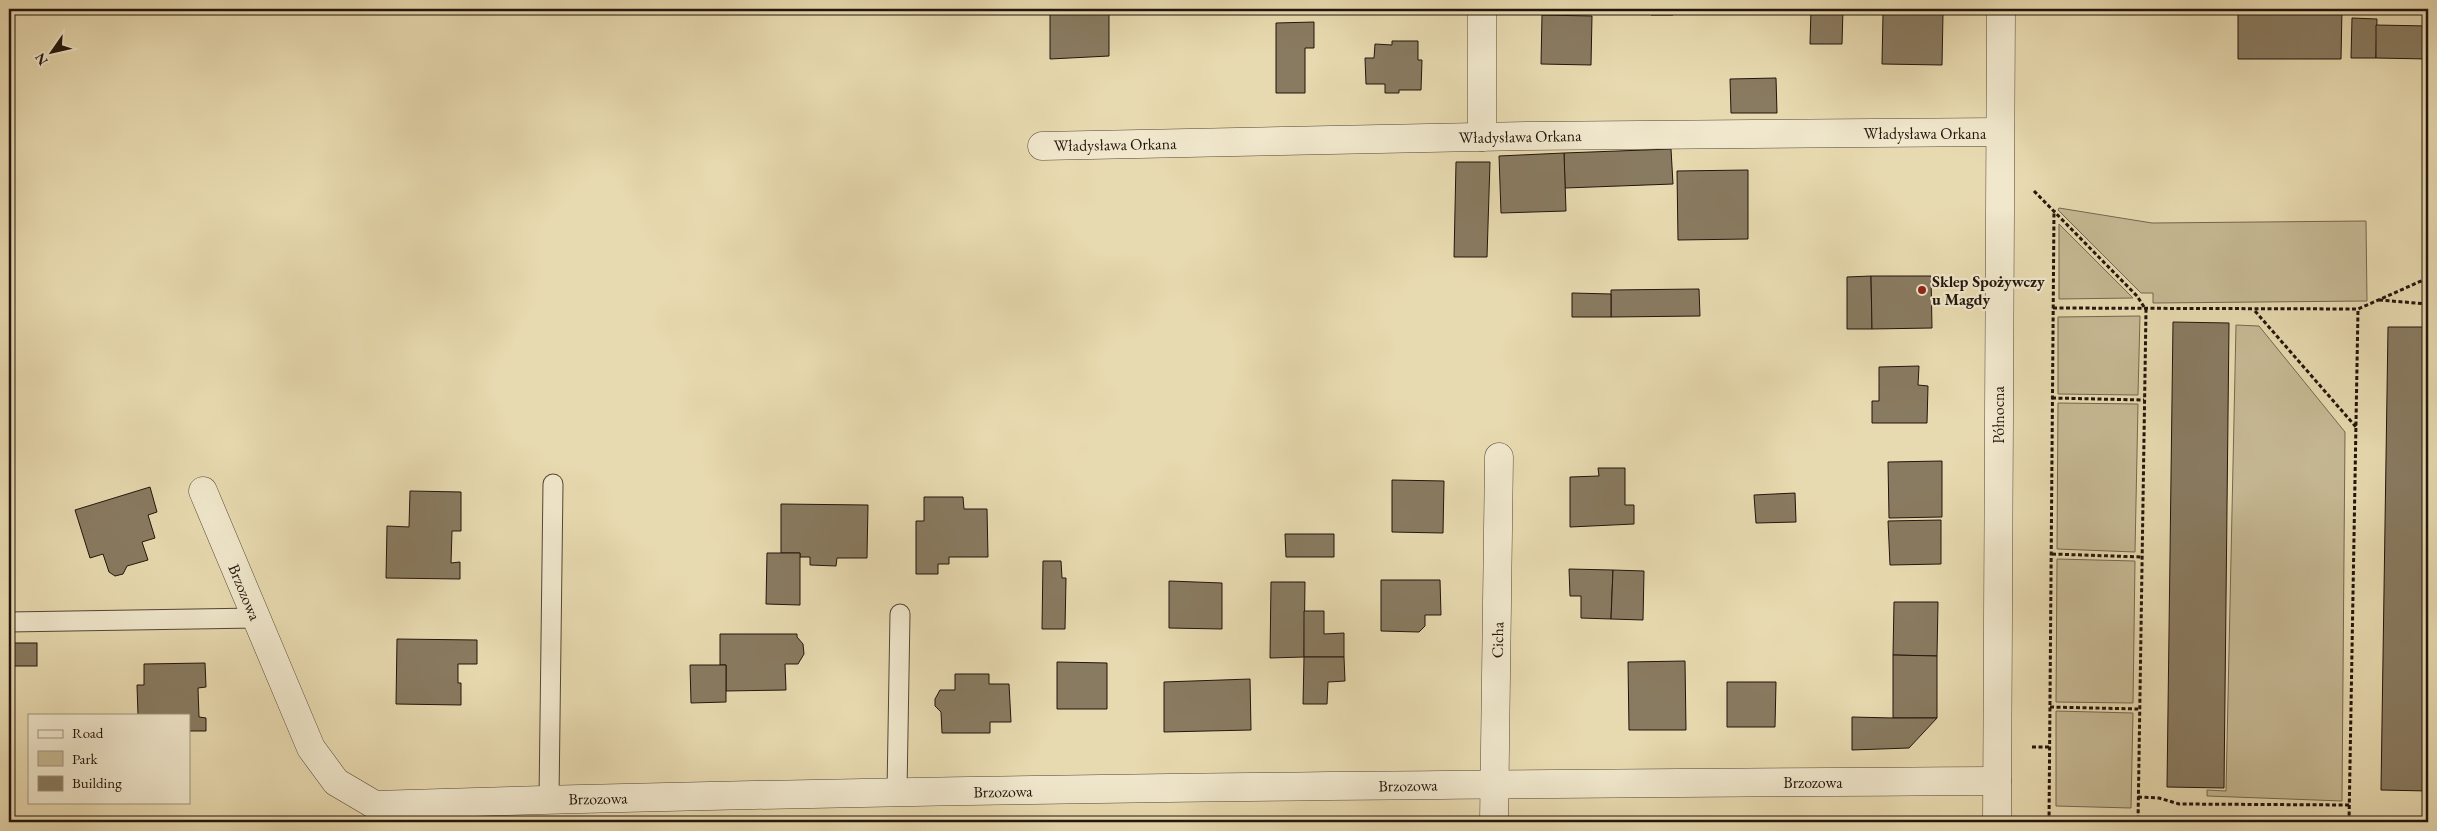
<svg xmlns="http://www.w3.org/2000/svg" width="2437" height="831" font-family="'EB Garamond',serif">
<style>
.green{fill:#c6b994;stroke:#746750}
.building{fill:#897b61;stroke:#22150c}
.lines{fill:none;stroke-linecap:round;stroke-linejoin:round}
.service-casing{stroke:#544635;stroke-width:21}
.minor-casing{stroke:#544635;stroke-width:29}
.tertiary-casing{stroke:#544635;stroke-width:29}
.path{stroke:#22150c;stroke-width:3;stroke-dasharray:4 2.5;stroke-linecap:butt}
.service{stroke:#f0e7cc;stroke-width:19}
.minor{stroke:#f0e7cc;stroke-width:28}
.tertiary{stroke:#f0e7cc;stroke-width:28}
.poi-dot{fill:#8f2418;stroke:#f0e7cc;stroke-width:2}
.labels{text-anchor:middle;stroke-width:4.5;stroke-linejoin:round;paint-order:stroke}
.street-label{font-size:16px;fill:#22150c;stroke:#f0e7cc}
.poi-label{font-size:16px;font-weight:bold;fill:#22150c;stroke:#f0e7cc;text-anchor:start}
</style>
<rect width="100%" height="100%" fill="#e8dab0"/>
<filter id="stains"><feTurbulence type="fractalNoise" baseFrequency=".004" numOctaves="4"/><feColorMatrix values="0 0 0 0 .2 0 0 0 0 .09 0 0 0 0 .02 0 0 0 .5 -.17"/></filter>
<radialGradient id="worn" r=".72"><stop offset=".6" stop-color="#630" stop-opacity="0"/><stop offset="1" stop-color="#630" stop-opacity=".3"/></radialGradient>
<g class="green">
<path d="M2059,208L2152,223L2366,221L2367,301L2153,303V293H2141L2058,210Z"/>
<path d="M2059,224L2133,298L2059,299Z"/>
<path d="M2140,316L2138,395L2058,394V317Z"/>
<path d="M2236,325L2259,326L2345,432L2342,801L2207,796V790L2226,791Z"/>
<path d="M2058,403L2138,404L2135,552L2057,549Z"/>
<path d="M2057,559L2135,561L2133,703L2056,702Z"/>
<path d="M2056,711L2133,713L2131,808L2056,806Z"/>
</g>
<g class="building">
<path d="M1050,9H1109V56L1050,59Z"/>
<path d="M1650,9H1673V15H1651Z"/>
<path d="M1811,9H1843L1842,44H1810Z"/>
<path d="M1894,9H1927L1928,13H1943L1942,65L1882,64L1883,13L1894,12Z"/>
<path d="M2281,9H2342L2341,59H2238V11H2281Z"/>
<path d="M1542,15L1592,16L1591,65L1541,64Z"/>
<path d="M2352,18L2377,19L2376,58H2351Z"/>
<path d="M1314,22V48H1305V93H1276V23Z"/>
<path d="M2376,25L2428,26V59L2376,58Z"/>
<path d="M1392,41H1418V60H1422L1421,90H1399V93H1385V84H1366L1365,58H1374L1375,44L1392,45Z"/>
<path d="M1776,78L1777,113H1731L1730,79Z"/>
<path d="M1671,149L1673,184L1565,188L1564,153Z"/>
<path d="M1564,153L1566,211L1501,213L1499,156Z"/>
<path d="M1456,162H1490L1487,257H1454Z"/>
<path d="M1748,170V239L1678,240L1677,171Z"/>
<path d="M1871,276L1872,329H1847V277Z"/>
<path d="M1871,276H1931L1932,328L1872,329Z"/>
<path d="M1699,289L1700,316L1611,317V290Z"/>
<path d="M1572,293L1611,294V317H1572Z"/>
<path d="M2173,322L2229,323L2224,788L2167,787Z"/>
<path d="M2388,327H2428V791L2381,790Z"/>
<path d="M1919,366L1918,385L1928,386L1927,423H1872V401H1879V367Z"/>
<path d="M1942,461V517L1889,518L1888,462Z"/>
<path d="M1598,468H1625V505H1634V524L1570,527V477L1599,476Z"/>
<path d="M1392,480L1444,481L1443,533L1392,532Z"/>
<path d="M150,487L157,512L148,515L155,538L142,542L148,560L127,566L123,574L115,576L109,572L103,554L90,558L75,510Z"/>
<path d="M410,491L461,492V531H452L451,563L460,562V579L386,578L387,526L409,527Z"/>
<path d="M1795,493L1796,522L1756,523L1754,495Z"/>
<path d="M924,497H963L964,509H987L988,557H949V564H938V574H916V521H924Z"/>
<path d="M781,504L868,505L867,558H837L836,566L810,565V557H800V553H781Z"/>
<path d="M1941,520V564L1890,565L1888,521Z"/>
<path d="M1285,534H1334V557H1286Z"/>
<path d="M767,553H800V605L766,604Z"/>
<path d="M1043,561H1061L1062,578H1066L1065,629H1042Z"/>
<path d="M1569,569L1613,570L1611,619L1581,618V596H1570Z"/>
<path d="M1613,570L1644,571L1643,620L1611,619Z"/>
<path d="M1381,580H1440L1441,615H1425V626L1419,632L1381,631Z"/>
<path d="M1169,581L1222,583V629L1169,628Z"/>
<path d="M1271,582H1305L1304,657L1270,658Z"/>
<path d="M1894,602H1938L1937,656L1893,655Z"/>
<path d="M1304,611H1324V634L1344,633V657H1304Z"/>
<path d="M720,634H797V637L803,644L804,654L798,664H785L786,690L726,691V665H720Z"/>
<path d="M397,639L477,640V664H458V683H461V705L396,704Z"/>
<rect x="9" y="643" width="28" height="23"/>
<path d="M1893,655L1937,656V718H1893Z"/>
<path d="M1304,657H1344L1345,681L1328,682L1327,704H1303Z"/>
<path d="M1685,661L1686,730H1629L1628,662Z"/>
<path d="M1057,662L1107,663V709H1057Z"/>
<path d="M205,663L206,687L198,688L199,717L206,718V731H189V715H138L137,685H144V664Z"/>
<path d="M690,665H726V702L691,703Z"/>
<path d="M955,674H989V684H1009L1011,722H990V733H942L941,712L935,706V699L940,690H955Z"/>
<path d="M1250,679L1251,730L1164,732V682Z"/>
<path d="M1727,682H1776L1775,727H1727Z"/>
<path d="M1852,717L1893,718H1937L1909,748L1852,750Z"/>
</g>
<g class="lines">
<defs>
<g id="service">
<path d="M9,622L256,618"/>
<path d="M897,792L900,614"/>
<path d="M549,799L553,484"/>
</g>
<g id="minor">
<path d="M1482,137V9"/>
<path d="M1042,146L1526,136L1999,132"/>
<path d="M203,491L311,748L336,782L375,805C915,788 1456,784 1997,781"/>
<path d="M1494,822L1499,457"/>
</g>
<path id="tertiary" d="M1997,822L2001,9"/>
</defs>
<use href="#service" class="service-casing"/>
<use href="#minor" class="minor-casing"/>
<use href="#tertiary" class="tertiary-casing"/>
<g class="path">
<path d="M2034,191L2137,296L2146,310L2138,822"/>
<path d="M2379,300L2428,304"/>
<path d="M2053,308L2358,309L2428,278"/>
<path d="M2255,311L2356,427"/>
<path d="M2052,398L2144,400"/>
<path d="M2052,554L2142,557"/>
<path d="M2050,707L2138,709"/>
<path d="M2032,747H2050"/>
<path d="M2138,797L2159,798L2179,804L2350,805"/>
<path d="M2049,822L2054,210"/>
<path d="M2349,822L2358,309"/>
</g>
<use href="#service" class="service"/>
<use href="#minor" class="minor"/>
<use href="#tertiary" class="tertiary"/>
</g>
<circle class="poi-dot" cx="1922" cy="290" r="5"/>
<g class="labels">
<g class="street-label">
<text x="1925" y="139">Władysława Orkana</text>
<text transform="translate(1520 136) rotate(-1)" y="6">Władysława Orkana</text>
<text transform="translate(1115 144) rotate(-1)" y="6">Władysława Orkana</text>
<text transform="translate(1998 415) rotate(-90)" y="6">Północna</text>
<text transform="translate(245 592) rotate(67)" y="6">Brzozowa</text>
<text transform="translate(1497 640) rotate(-89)" y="6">Cicha</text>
<text x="1813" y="788">Brzozowa</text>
<text transform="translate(1408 785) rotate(-1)" y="6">Brzozowa</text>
<text transform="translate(1003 791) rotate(-1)" y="6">Brzozowa</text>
<text transform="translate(598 798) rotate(-1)" y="6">Brzozowa</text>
</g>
<g class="poi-label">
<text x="1932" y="287">Sklep Spożywczy<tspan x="1932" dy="18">u Magdy</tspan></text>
</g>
</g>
<rect width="2437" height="831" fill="none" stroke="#e8dab0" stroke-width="30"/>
<rect x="10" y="10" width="2417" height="811" fill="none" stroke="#22150c" stroke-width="2.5"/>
<rect x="15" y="15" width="2407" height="801" fill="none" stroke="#22150c"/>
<rect x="28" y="714" width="162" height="90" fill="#f0e7cc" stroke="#9e937f"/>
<rect x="38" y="730" width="25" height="8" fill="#f0e7cc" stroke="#9e937f"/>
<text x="72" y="738" font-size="15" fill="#22150c">Road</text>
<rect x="38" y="751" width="25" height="15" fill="#c6b994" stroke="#9e937f"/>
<text x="72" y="764" font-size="15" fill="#22150c">Park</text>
<rect x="38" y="776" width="25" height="15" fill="#897b61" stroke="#9e937f"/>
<text x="72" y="788" font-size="15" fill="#22150c">Building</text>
<g transform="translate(52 52) rotate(236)" stroke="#f0e7cc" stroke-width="4" paint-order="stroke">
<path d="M0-4L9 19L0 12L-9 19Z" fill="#22150c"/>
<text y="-8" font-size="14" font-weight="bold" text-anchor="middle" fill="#22150c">N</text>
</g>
<rect width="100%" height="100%" filter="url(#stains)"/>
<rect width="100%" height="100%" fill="url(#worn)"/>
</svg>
